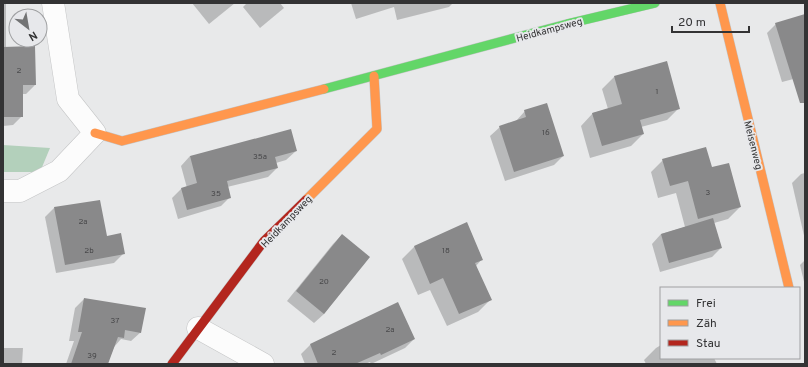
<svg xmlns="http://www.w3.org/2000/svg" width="808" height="367" font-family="Overpass,sans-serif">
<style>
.forest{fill:#b3d0bb}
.shadow{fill:#0003}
.building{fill:#89898a}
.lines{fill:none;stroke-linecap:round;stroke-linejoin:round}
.street-casing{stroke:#c4c5c6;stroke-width:23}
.fast-casing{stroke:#c4c5c6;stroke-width:10}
.slow-casing{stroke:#c4c5c6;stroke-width:10}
.jam-casing{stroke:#c4c5c6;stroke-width:10}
.street{stroke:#fcfcfc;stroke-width:22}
.fast{stroke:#63d668;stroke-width:9}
.slow{stroke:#ff974d;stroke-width:9}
.jam{stroke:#b3261e;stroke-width:9}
.labels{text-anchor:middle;stroke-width:4;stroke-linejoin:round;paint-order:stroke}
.number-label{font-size:8px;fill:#48484a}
.street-label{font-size:10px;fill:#333334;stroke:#e7e8eb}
</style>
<rect width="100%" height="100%" fill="#e8e9ea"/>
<path class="forest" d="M3,145L50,148L40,172H3Z"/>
<g class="shadow">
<path d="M3,3H6V48L35,85L26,94H22V116L13,125L3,126Z"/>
<path d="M192,3H235L209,24Z"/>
<path d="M247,3H280L284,8L260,28L243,7Z"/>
<path d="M351,3H453L449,7L397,20L394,7L356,19Z"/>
<path d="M805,15V76L782,82L767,33L776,24Z"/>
<path d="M614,77L679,108L667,120L641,127L643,134L631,146L590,158L581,126L593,113L608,109L602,89Z"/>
<path d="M525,111L563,156L554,165L505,181L490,136L500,127L516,121Z"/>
<path d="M296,151L286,160L276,163L277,168L268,177L227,187L230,197L221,206L178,219L172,198L181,189L187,188L181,166L190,156Z"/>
<path d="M663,160L711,169L740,207L728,219L714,223L721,248L712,257L660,272L652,244L661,234L685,227L676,193L658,198L651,172Z"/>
<path d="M805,173V240L792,183L801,174Z"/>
<path d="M54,208L106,237L124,253L114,263L56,273L45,217Z"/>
<path d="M467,224L482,259L476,266L490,300L478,312L447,326L430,290L418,295L402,259L414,247Z"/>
<path d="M342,235L369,257L324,314L314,323L287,301L333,244Z"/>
<path d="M805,260V286L800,265Z"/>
<path d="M84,299L141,332L131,341L121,339L114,347L107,364H66L74,341H69L75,308Z"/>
<path d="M398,304L414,339L405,348L371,364L370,362L365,364H305L301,354L310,345Z"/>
<path d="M661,345V358H714L717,364H646L644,360L656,348Z"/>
<path d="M3,348H23L22,364H3Z"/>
</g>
<g class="building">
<path d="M805,14V103H800L775,23Z"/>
<path d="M35,46L36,85H23V117H3V47Z"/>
<path d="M667,61L680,109L640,120L644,134L602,146L592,113L622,104L614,76Z"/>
<path d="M547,103L564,156L514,172L499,126L526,117L524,110Z"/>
<path d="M291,129L297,151L275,157L278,168L227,181L231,198L187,210L181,188L197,183L190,156Z"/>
<path d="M706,147L712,167L729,163L741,207L698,219L688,181L670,186L662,159Z"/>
<path d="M100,200L107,236L121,233L125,254L65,265L54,207Z"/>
<path d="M713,218L722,248L669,263L661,234Z"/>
<path d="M467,222L483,260L475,263L492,300L459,314L443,278L430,284L414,246Z"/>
<path d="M342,234L370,257L324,314L296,291Z"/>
<path d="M84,298L146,308L141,333L125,330L124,338L118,337L108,364H71L82,332H78Z"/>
<path d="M398,302L415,339L381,355L380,353L355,364H318L310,344Z"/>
</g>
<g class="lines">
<defs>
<g id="street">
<path d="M3,191H20L59,171L95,133L68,99L53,3"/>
<path d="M198,328L263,364"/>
</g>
<path id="fast" d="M324,89L567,24L655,3"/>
<g id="slow">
<path d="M720,3L789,288"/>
<path d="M95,133L122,141L324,89"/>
<path d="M306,200L377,129L374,76"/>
</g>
<path id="jam" d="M172,364L264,241L306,200"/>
</defs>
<use href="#street" class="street-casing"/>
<use href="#fast" class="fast-casing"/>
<use href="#slow" class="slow-casing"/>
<use href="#jam" class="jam-casing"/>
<use href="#street" class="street"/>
<use href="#fast" class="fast"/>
<use href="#slow" class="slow"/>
<use href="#jam" class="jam"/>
</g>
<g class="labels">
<g class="number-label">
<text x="19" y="73">2</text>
<text x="657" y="94">1</text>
<text x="546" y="135">16</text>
<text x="260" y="159">35a</text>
<text x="708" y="195">3</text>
<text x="216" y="196">35</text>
<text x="83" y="224">2a</text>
<text x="89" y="253">2b</text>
<text x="446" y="253">18</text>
<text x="324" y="284">20</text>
<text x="115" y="323">37</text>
<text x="390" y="332">2a</text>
<text x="334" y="355">2</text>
<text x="92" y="358">39</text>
</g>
<g class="street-label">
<text transform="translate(549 29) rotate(-15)" y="4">Heidkampsweg</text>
<text transform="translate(754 145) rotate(76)" y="4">Meisenweg</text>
<text transform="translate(286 221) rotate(-46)" y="4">Heidkampsweg</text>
</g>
</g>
<rect width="808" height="367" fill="none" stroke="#333334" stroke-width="8"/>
<rect x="660" y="287" width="140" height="72" fill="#e7e8eb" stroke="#9fa0a2"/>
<rect x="668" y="300" width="20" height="6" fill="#63d668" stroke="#9fa0a2"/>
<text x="696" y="307" font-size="12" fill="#333334">Frei</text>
<rect x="668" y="320" width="20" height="6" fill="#ff974d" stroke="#9fa0a2"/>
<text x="696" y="327" font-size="12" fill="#333334">Zäh</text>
<rect x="668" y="340" width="20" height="6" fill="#b3261e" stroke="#9fa0a2"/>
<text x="696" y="347" font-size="12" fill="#333334">Stau</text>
<g transform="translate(28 28) rotate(149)"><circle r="19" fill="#e7e8eb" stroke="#9fa0a2"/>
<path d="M0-3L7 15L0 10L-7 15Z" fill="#727374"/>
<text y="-6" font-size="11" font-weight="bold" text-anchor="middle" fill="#333334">N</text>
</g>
<path d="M672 26v6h77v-6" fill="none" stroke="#333334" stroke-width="2"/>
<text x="678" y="26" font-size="12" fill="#333334" stroke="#e7e8eb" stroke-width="3" paint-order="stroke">20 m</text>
</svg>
